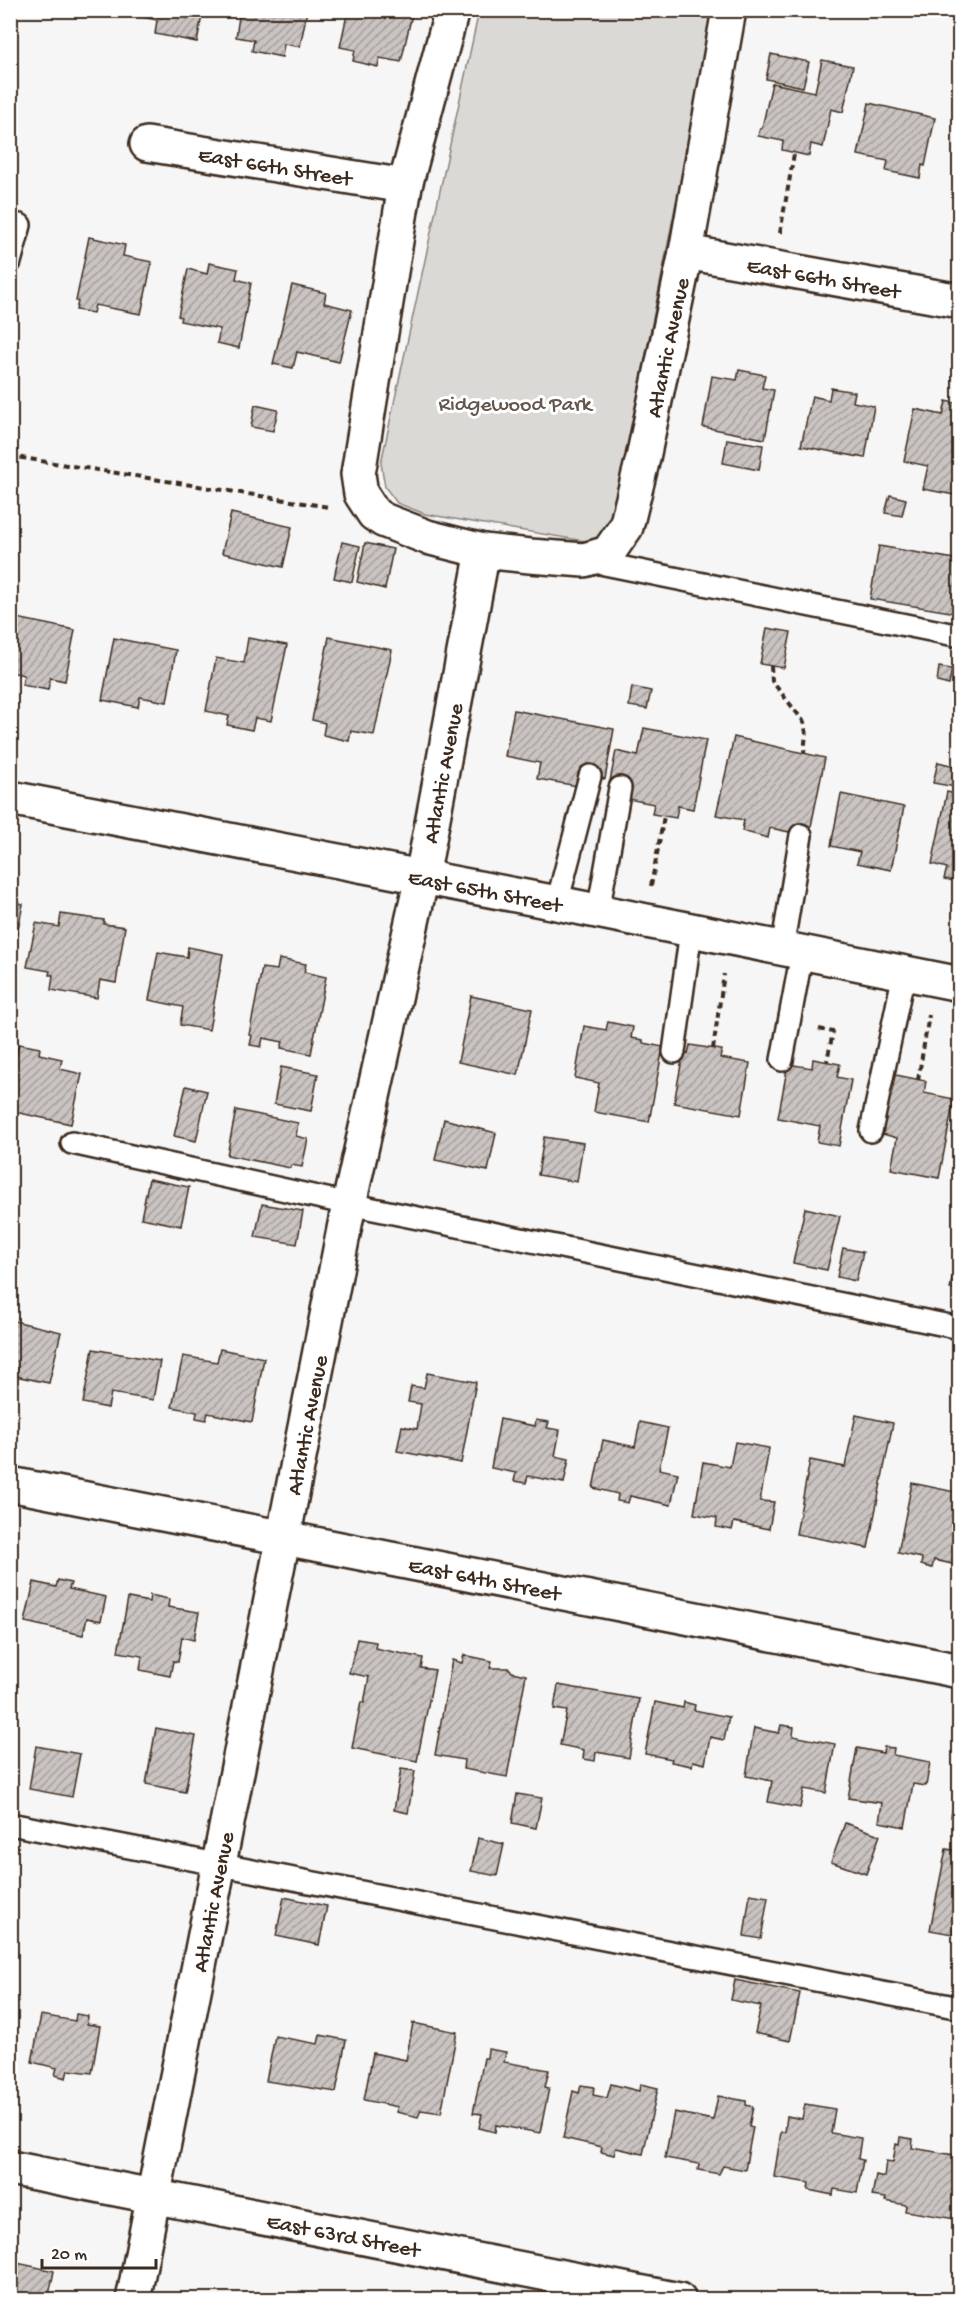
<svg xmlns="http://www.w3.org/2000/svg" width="970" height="2310" font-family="'Gochi Hand',sans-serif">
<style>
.park{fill:#dbd9d6;stroke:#8b827a;stroke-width:1.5}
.building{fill:url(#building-hatch);stroke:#3b2a1e;stroke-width:1.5}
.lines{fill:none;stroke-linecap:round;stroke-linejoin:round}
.lane-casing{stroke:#3b2a1e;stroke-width:26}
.street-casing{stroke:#3b2a1e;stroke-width:38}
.secondary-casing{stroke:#3b2a1e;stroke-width:38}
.path{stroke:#3b2a1e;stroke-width:4;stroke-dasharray:6 4.5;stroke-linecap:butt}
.lane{stroke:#fff;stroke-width:21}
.street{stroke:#fff;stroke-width:33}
.secondary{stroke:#fff;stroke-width:33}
.labels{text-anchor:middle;stroke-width:6;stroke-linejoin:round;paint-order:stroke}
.street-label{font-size:22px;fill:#3b2a1e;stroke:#fff}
.park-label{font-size:22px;fill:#63564c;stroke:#fff}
</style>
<defs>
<pattern id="building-hatch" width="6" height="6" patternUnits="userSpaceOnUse" patternTransform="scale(1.5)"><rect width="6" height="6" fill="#c9c3c1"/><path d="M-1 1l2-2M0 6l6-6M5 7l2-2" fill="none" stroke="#a49f9c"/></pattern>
</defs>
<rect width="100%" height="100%" fill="#f7f6f6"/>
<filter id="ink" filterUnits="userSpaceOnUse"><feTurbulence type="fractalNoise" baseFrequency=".0167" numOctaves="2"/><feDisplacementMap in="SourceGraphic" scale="12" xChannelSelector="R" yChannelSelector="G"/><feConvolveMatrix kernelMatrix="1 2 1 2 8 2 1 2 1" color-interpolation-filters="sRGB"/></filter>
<g filter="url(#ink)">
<path class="park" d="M479,11H714L613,521L606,534L590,542L425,514L397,503L385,487L381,463Z"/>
<g class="building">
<path d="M133,10H203L197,42L155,34L157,20L132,15Z"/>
<path d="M240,10H318L317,12L307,11L300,47L284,44L282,57L252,51L254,40L236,37Z"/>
<path d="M348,10H413L401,62L380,58L378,67L353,61L355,50L340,47Z"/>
<path d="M771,54L809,62L803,87L766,79Z"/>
<path d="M822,60L853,66L843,112L831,109L823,147L811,144L809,156L782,150L783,141L758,136L760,128H762L772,83L815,92Z"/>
<path d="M869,103L935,118L925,166L922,165L920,178L886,171L888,161L858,155Z"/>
<path d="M89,237L125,245L123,256L152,262L141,314L95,305L93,313L76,310L78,302L76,301Z"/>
<path d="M209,263L238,269L236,279L251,283L239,348L217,343L220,329L180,321L181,317L178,316L188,269L207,274Z"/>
<path d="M292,285L326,293L324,303L352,310L339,362L297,352L293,368L273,364Z"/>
<path d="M739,370L765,375L762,388L774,390L765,439L703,427L712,376L737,380Z"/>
<path d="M831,388L855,392L853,402L874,406L865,458L801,446L812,396L829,400Z"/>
<path d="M946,401L960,404V496L923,489L928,466L904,461L915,409L943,415Z"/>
<path d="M255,405L278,410L273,431L251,427Z"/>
<path d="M727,439L763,445L759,470L723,463Z"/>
<path d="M890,495L906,499L902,516L885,513Z"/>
<path d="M231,513L292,527L283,567L222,553Z"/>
<path d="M342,542L360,546L352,582L334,578Z"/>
<path d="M365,543L393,549L385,589L357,582Z"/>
<path d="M879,546L960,560V593L956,613L870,599Z"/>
<path d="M12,617L75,630L65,681L50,678L48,690L22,685L24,675L10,672Z"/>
<path d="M767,628L791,632L784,668L760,664Z"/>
<path d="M329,637L392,650L374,735L351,731L349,741L323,735L325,723L312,720Z"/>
<path d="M114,638L176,650L167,702L140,697L138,707L102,700Z"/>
<path d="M248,638L287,645L271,721L255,718L252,730L227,725L229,716L206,711L216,658L244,663Z"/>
<path d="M939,667L952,669L949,685L937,682Z"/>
<path d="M632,687L651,691L647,709L629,706Z"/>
<path d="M514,710L614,729L605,779L579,774L577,786L537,779L540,763L505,756Z"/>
<path d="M644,728L706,740L693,809L678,806L676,818L652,814L654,804L628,799L630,791L609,786L616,751L638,756Z"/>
<path d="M734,737L825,758L809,836L770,828L768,838L742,831L744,820L716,815Z"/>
<path d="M938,762L959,767L955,787L933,783Z"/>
<path d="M947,792L960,795V882L944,879L947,868L932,864Z"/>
<path d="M841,794L904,807L891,870L857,863L860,852L831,846Z"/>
<path d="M10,901L23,904L10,970Z"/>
<path d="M61,914L104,920V924L125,927L116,983L100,980L97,998L51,990L53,975H49L50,971L27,967L36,923L59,927Z"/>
<path d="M188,947L223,954L209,1030L180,1025L183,1007L149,1000L158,952L187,957Z"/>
<path d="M279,959L306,964L304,972L326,977L311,1054L281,1048L283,1042L263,1038L261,1047L250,1045L252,1036L249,1035L262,968L277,970Z"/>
<path d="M471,996L532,1009L518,1075L458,1062Z"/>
<path d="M608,1022L633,1027L631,1038L643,1040V1043L663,1047L649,1122L594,1112L599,1083L575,1078L584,1026L606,1030Z"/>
<path d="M19,1044L40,1048L39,1054L62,1059L60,1069L82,1074L71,1124L10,1111V1083Z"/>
<path d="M690,1045L722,1050L720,1058L750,1063L741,1115L674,1103L683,1054H688Z"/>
<path d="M813,1059L840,1064L837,1077L851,1080L839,1146L817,1142L820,1126L778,1118L788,1064L812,1068Z"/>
<path d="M281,1067L318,1074L311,1111L274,1104Z"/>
<path d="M891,1074L926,1081L924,1093L954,1099L939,1178L891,1169L897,1138L879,1133Z"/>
<path d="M186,1086L207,1091L196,1141L174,1136Z"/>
<path d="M236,1110L298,1123L296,1136L308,1139L302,1167L291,1165L290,1168L227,1155Z"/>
<path d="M444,1119L496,1133L488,1171L435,1160Z"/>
<path d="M544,1137L583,1143L577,1182L538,1175Z"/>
<path d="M149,1179L189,1187L181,1226L141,1218Z"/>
<path d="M262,1204L303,1211L297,1244L255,1237Z"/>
<path d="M805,1208L840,1216L827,1270L793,1263Z"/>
<path d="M843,1248L863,1252L856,1281L837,1277Z"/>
<path d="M957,1254H960V1291L950,1289Z"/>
<path d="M10,1320L61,1332L49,1383L15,1376L14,1383L10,1382Z"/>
<path d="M93,1349L160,1361L153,1400L111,1393L108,1408L83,1403Z"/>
<path d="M220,1349L264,1358L252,1422L208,1413L206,1420L196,1418L197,1412L172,1407L183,1356L217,1362Z"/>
<path d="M427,1373L476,1382L461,1463L397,1451L402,1426L417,1429L421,1404L408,1402L411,1386L424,1388Z"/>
<path d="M856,1415L893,1423L868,1548L796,1534L810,1460L845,1467Z"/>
<path d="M500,1419L535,1426L536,1420L549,1422L547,1428L560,1430L555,1456L569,1459L564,1483L528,1476L526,1483L514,1481L516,1473L491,1468Z"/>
<path d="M640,1422L668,1428L659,1469L678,1473L671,1505L630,1496L628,1503L617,1501L618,1494L593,1488L603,1440L635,1447Z"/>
<path d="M735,1442L769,1448L760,1501L774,1502L769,1529L734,1522L732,1530L716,1527L717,1518L694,1514L703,1462L730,1467Z"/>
<path d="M912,1483L960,1493V1554L957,1565L934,1560L932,1568L921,1565L922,1558L898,1553Z"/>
<path d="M58,1580L71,1583L69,1589L106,1597L101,1621L87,1618L83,1635L25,1622L34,1582L56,1587Z"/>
<path d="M150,1595L169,1599L168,1607L199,1612L194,1640L182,1637L178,1662L173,1661L170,1676L140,1670L142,1656L118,1652L128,1598L149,1602Z"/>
<path d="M357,1639L376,1642L375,1648L423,1658L421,1668L435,1670L417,1761L352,1748L361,1702L364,1703L369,1677L349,1673Z"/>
<path d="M464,1655L492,1661L490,1668H509L512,1672L526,1675L507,1777L463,1769L464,1760L435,1755L452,1660L462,1663Z"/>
<path d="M558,1685L639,1699L629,1758L596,1752L595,1761L583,1759L584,1750L560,1745L567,1711L554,1709Z"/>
<path d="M655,1702L683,1708L684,1702L695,1705L694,1710L729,1717L724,1740L710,1737L705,1764L693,1761L692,1766L671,1762L672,1759L645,1754Z"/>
<path d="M781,1725L794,1727L793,1736L835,1744L826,1793L804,1789L800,1808L768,1802L772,1781L746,1776L754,1728L779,1733Z"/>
<path d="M156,1728L196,1736L185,1792L146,1784Z"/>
<path d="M36,1746L80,1754L72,1797L29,1789Z"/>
<path d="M884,1747L894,1748L893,1755L930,1762L926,1786L913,1784L905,1827L879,1822L882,1803L848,1798L857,1748L883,1753Z"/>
<path d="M401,1769L415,1771L408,1813L394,1810Z"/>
<path d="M960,1770V1819L951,1817Z"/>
<path d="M517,1794L542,1798L536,1828L512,1823Z"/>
<path d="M845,1823L880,1835L866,1874L831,1862Z"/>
<path d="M478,1838L504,1844L497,1876L471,1871Z"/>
<path d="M946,1849L960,1851V1898L952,1934L930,1930Z"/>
<path d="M750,1894L768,1897L761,1939L744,1936Z"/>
<path d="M284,1897L327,1906L319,1945L276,1936Z"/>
<path d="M735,1980L800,1993L790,2041L755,2033L761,2006L731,2000Z"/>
<path d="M76,2014L88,2016L87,2024L100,2026L92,2073L68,2070L66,2078L55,2075L57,2068L32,2062L41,2015L75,2021Z"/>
<path d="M413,2023L457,2032L441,2113L421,2110L418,2117L396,2112L398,2107L364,2100L373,2053L406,2060Z"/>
<path d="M320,2035L346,2040L336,2092L266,2081L275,2036L318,2044Z"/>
<path d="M488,2049L506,2052L504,2062L549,2070L545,2087L549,2088L540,2133L496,2125L495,2132L479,2128L482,2114L473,2113L484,2058H487Z"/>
<path d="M611,2084L639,2091L640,2084L658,2088L643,2154L616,2148L614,2155L601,2152L602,2147L563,2138L573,2091L579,2093L581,2085L594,2087L593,2095L607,2098Z"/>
<path d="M718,2096L746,2101V2105L753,2107L749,2126L753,2127L745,2170L723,2166L719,2174L698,2170L699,2164L665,2158L674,2112L713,2120Z"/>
<path d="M805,2104L835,2109L831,2133L861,2138L858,2159L863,2160L857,2193L834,2189L833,2195L808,2190L809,2183L774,2177L781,2132H785L787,2116L802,2119Z"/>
<path d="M900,2137L913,2139L912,2148L960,2156V2193L955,2219L905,2211L906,2205L885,2201L886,2198L872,2196L876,2175L884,2177L886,2161L893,2162L896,2144L899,2145Z"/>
<path d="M10,2256L18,2257L17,2263L54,2271L49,2295L38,2293L36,2300H10Z"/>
</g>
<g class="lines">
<defs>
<g id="lane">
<path d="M10,262L20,225"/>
<path d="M590,561L960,636"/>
<path d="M557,903L590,776"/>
<path d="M598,912L620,788"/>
<path d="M782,949L801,835"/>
<path d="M674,1052L691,931"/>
<path d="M782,1060L802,953"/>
<path d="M871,1131L904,973"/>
<path d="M72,1143L349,1204L960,1328"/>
<path d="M10,1824L960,2008"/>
</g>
<g id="street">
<path id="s1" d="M452,10L405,186L358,474L361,494L374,514L383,520L427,537L483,551L530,556L584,560L608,553L626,527L643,458L686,252L729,10"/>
<path id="s2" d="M147,144L405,186"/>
<path id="s3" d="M686,252L960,301"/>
<path id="s4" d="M10,1484L960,1671"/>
<path id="s5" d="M10,2168L679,2300"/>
<path id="s6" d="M133,2300L349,1204L422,877L483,551"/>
</g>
<g id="secondary">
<path id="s7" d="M10,798L557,903L960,984"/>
</g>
</defs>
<use href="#lane" class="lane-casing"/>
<use href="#street" class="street-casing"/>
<use href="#secondary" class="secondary-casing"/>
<g class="path">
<path d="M780,233L794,154"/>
<path d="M10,456L329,507"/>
<path d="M771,666L772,681L804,722L806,733L804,753"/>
<path d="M651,886L664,816"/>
<path d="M819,1029L833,1032L827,1061"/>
<path d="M713,1049L724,974"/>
<path d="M918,1080L929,1015"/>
</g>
<use href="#lane" class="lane"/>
<use href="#street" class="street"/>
<use href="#secondary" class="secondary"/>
</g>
</g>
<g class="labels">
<g class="street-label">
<text dy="8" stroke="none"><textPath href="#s2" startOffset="130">East 66th Street</textPath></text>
<text dy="8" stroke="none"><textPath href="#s3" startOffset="140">East 66th Street</textPath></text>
<text dy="8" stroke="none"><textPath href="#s1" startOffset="976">Atlantic Avenue</textPath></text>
<text dy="8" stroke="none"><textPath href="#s6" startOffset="1558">Atlantic Avenue</textPath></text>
<text dy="8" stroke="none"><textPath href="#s7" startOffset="484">East 65th Street</textPath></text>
<text dy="8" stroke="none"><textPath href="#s6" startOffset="892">Atlantic Avenue</textPath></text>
<text dy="8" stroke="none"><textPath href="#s4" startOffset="484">East 64th Street</textPath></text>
<text dy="8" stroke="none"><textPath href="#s6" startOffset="406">Atlantic Avenue</textPath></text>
<text dy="8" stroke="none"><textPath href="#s5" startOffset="340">East 63rd Street</textPath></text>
</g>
<g class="park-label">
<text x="515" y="410">Ridgewood Park</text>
</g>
</g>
<rect width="970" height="2310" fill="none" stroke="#fff" stroke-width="36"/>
<rect x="18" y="18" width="934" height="2274" fill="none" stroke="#3b2a1e" stroke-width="2" filter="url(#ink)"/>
<path d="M42 2259v9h114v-9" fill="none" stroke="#3b2a1e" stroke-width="3"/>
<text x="51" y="2259" font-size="18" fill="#3b2a1e" stroke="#ffffff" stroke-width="4.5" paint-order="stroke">20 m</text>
</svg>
